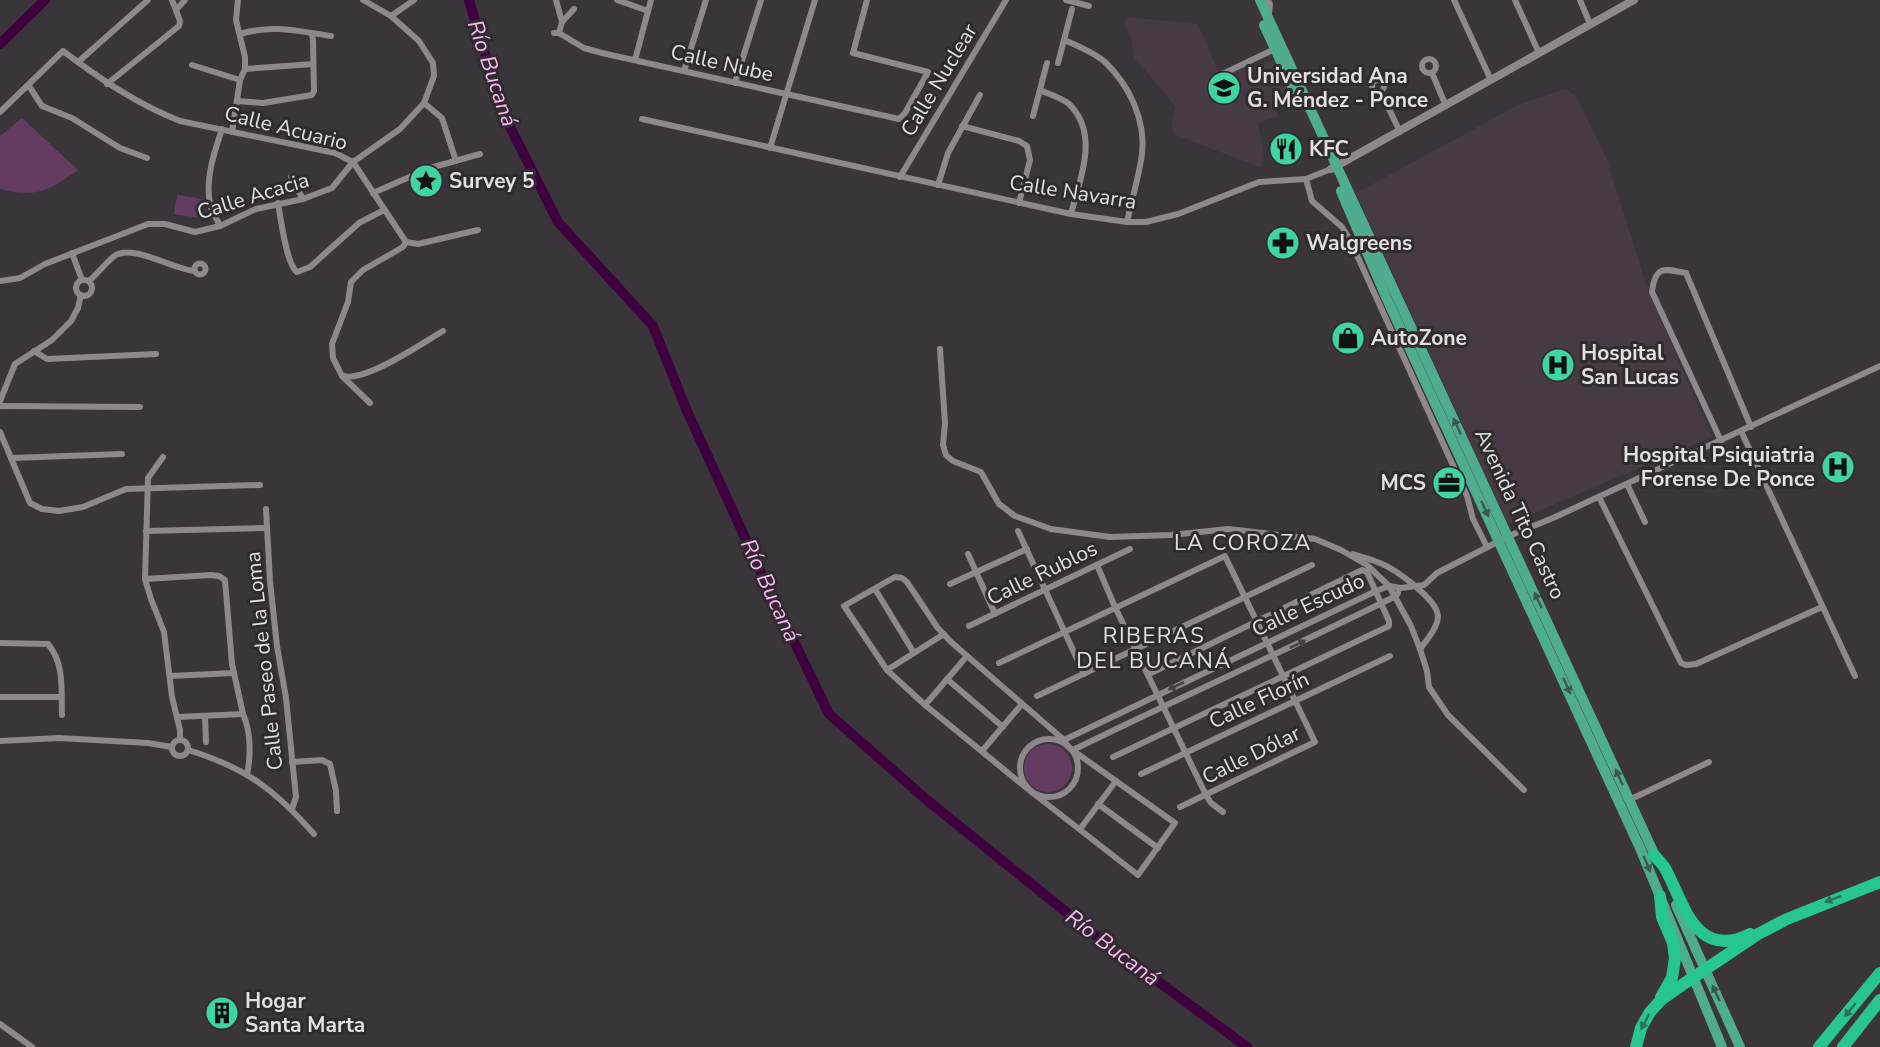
<svg xmlns="http://www.w3.org/2000/svg" width="1880" height="1047" font-family="'Nunito Sans',sans-serif">
<style>
.built{fill:#463b45}
.green{fill:#633c60}
.lines{fill:none;stroke-linecap:round;stroke-linejoin:round}
.river{stroke:#3e013d;stroke-width:10}
.minor{stroke:#8e878d;stroke-width:6}
.tertiary{stroke:#8e878d;stroke-width:8}
.primary{stroke:#50ac91;stroke-width:10}
.motorway{stroke:#27c594;stroke-width:12}
.oneway{fill:#3b5851}
.oneway2{fill:#484246}
.oneway3{fill:#2c705c}
.labels{text-anchor:middle;stroke-width:6;stroke-linejoin:round;paint-order:stroke}
.street-label{font-size:21px;fill:#e2dfe2;stroke:#302b2f}
.poi-label{font-size:21px;font-weight:bold;fill:#e2dfe2;stroke:#302b2f;text-anchor:start}
.water-label{font-size:22px;font-style:italic;fill:#fdb6f6;stroke:#302b2f}
.neighbourhood-label{font-size:22px;letter-spacing:1.5px;fill:#e2dfe2;stroke:#302b2f}
</style>
<rect width="100%" height="100%" fill="#3a353a"/>
<g class="built">
<path d="M1126,17L1198,24L1221,78L1253,63L1255,68L1275,59L1293,97L1273,105L1278,116L1258,123L1264,156L1261,168L1174,134L1171,124L1176,107L1134,57L1131,38L1125,25Z"/>
<path d="M1566,89L1576,96L1606,157L1649,293L1712,437L1508,524L1356,193L1518,105Z"/>
</g>
<g class="green">
<path d="M22,118L78,170C48,191 37,198 0,189V136Z"/>
<path d="M177,195L203,199L200,218L174,214Z"/>
<circle cx="1048" cy="768" r="24"/>
</g>
<g class="lines">
<g class="river">
<path d="M469,0L502,111L558,222L653,326L687,411L764,579L829,714L928,801L1091,932L1247,1047"/>
<path d="M0,44L45,0"/>
</g>
<g class="minor">
<path d="M556,0L562,22L559,33"/>
<path d="M617,0L648,11"/>
<path d="M1066,0L1089,6"/>
<path d="M1268,0L1270,4L1269,14"/>
<path d="M1454,0L1491,80"/>
<path d="M1515,0L1539,53"/>
<path d="M1580,0L1590,24"/>
<path d="M176,10L185,0"/>
<path d="M391,16L414,0"/>
<path d="M562,22L574,9"/>
<path d="M554,33H559L584,48L602,53L899,119L905,113L928,72L853,53L867,0"/>
<path d="M240,34C274,24 297,31 331,36"/>
<path d="M1064,40C1078,46 1093,52 1105,62C1129,85 1146,120 1142,154C1139,176 1132,199 1127,222"/>
<circle cx="1429" cy="66" r="7"/>
<path d="M635,60L651,0"/>
<path d="M78,62L148,0"/>
<path d="M1058,63L1072,9"/>
<path d="M192,65L240,80"/>
<path d="M245,69L313,64"/>
<path d="M684,71L706,0"/>
<path d="M1432,73L1446,106"/>
<path d="M1214,78L1275,49"/>
<circle cx="1378" cy="86" r="6"/>
<path d="M735,83L761,0"/>
<path d="M107,84L179,26L180,21L172,0"/>
<path d="M29,86L42,106L72,118L120,148L147,158"/>
<path d="M1040,90C1048,94 1062,98 1069,104C1100,134 1080,179 1071,214"/>
<path d="M1381,92L1400,132"/>
<path d="M237,101L263,103L312,95L314,91L313,40L312,33"/>
<path d="M424,103L442,118L456,161"/>
<path d="M0,112L63,51C100,79 137,104 180,121L335,153L353,162L406,242L418,244L478,230"/>
<path d="M1033,116L1047,63"/>
<path d="M642,119L1071,214L1127,222H1146L1178,214L1259,182L1306,179L1331,169"/>
<path d="M962,126L1019,141L1027,146L1030,160L1019,203"/>
<path d="M232,132L240,80L245,69V57L236,20L238,0"/>
<path d="M770,148L815,0"/>
<path d="M291,177L303,199"/>
<path d="M900,177L1006,0"/>
<path d="M1306,179L1312,201L1342,227L1350,240L1467,496L1473,519L1487,547"/>
<path d="M938,185L948,153L980,95"/>
<path d="M373,193L430,168L480,154"/>
<path d="M278,203C281,219 286,264 297,272L310,267L359,223L384,210"/>
<path d="M220,226C217,219 212,212 210,204C205,179 214,153 222,129"/>
<path d="M72,253L82,280"/>
<circle cx="200" cy="269" r="5.5"/>
<circle cx="84" cy="288" r="8"/>
<path d="M0,281L20,278L45,264L148,224H165L195,232L220,226L256,209L303,199L332,188L353,162L400,129L424,103L434,76L433,63L419,41L391,16L363,0"/>
<path d="M89,281C97,274 105,264 113,257C132,242 173,270 195,271"/>
<path d="M940,349L945,423L943,445L946,455L953,461L981,472L999,504L1015,516L1051,529L1110,537L1171,535L1228,529L1315,539L1341,550L1367,565L1389,586L1411,626L1420,649L1427,671L1429,687L1448,715L1524,790"/>
<path d="M34,351L47,359L156,354"/>
<path d="M343,376C366,382 421,344 443,331"/>
<path d="M0,401L15,364L52,340L71,321L78,308L81,295"/>
<path d="M370,403L342,376L333,358L332,344L348,302L351,282L363,270L403,247L406,242"/>
<path d="M0,406L140,407"/>
<path d="M1741,431L1855,676"/>
<path d="M0,432L30,503L42,509L59,511L83,507L126,489L260,485"/>
<path d="M1721,441L1652,292C1655,266 1663,268 1686,273L1751,427"/>
<path d="M163,457L148,478L145,579L151,599L164,632L172,697L180,730V740"/>
<path d="M11,458L122,454"/>
<path d="M1627,484L1645,522"/>
<path d="M1599,497L1681,663L1686,665L1696,664L1822,607"/>
<path d="M266,509L270,581L277,646L286,698L296,797L292,809"/>
<path d="M146,531L267,528"/>
<path d="M1018,531L1084,674"/>
<path d="M968,554L995,614"/>
<path d="M1353,554C1362,557 1371,559 1380,563C1395,569 1437,599 1438,616C1438,627 1427,640 1420,649"/>
<path d="M1097,565L1115,607L1206,795L1211,803L1223,812"/>
<path d="M895,577L902,578L907,582L937,627L951,642L1064,740L1068,747L1175,823L1138,875L1029,790L925,705L887,670L844,606Z"/>
<path d="M145,579L211,575L219,576L225,580L232,664L243,714C251,732 251,756 247,775"/>
<path d="M950,584L1027,549"/>
<path d="M875,589L914,653"/>
<path d="M969,626L1130,549"/>
<path d="M0,643L48,644C65,664 61,691 62,715"/>
<path d="M999,663L1225,556L1315,742L1180,807"/>
<path d="M887,670L944,634"/>
<path d="M170,676L234,673"/>
<path d="M947,679L1003,727"/>
<path d="M1037,696L1312,565"/>
<path d="M0,697H61"/>
<path d="M925,705L967,656"/>
<path d="M205,716L206,742"/>
<path d="M177,717L243,714"/>
<circle cx="1049" cy="768" r="29"/>
<circle cx="180" cy="748" r="8"/>
<path d="M1064,740L1376,591L1389,586L1401,588L1424,585L1437,573L1509,536L1553,518L1880,366"/>
<path d="M0,741L59,738L148,743L172,747"/>
<path d="M1075,749C1181,697 1289,649 1396,596L1398,593"/>
<path d="M188,750C245,767 275,790 314,834"/>
<path d="M982,751L1022,704"/>
<path d="M1113,757L1389,626V621L1367,572L1362,570L1149,674"/>
<path d="M292,762L322,760L330,764L336,791L337,811"/>
<path d="M1141,774L1390,656"/>
<path d="M1629,800L1709,762"/>
<path d="M1098,804L1158,848"/>
<path d="M1080,829L1116,781"/>
<path d="M0,1024L32,1047"/>
</g>
<path class="tertiary" d="M1331,169L1634,0"/>
<g class="primary">
<path d="M1260,0L1657,860"/>
<path d="M1264,25L1294,90"/>
<path d="M1341,191L1386,297L1640,848L1722,1047"/>
<path d="M1676,905L1740,1047"/>
</g>
<g class="motorway">
<path d="M1654,855C1658,860 1663,864 1666,870C1684,904 1696,961 1750,934"/>
<path d="M1660,896L1662,917L1673,943L1675,958L1672,978L1661,997"/>
<path d="M1636,1047L1641,1028L1650,1012L1662,999L1682,985L1758,934L1787,919L1880,882"/>
<path d="M1819,1047L1880,973"/>
<path d="M1843,1047L1880,1000"/>
</g>
</g>
<defs><path id="oneway-solid" d="M-6-.8H1V-3.2L6.5 0L1 3.2V.8H-6Z" transform="scale(1.5)"/></defs>
<g class="oneway">
<use href="#oneway-solid" transform="translate(1457 426) rotate(-115)"/>
<use href="#oneway-solid" transform="translate(1485 509) rotate(65)"/>
<use href="#oneway-solid" transform="translate(1538 600) rotate(-115)"/>
<use href="#oneway-solid" transform="translate(1567 686) rotate(65)"/>
<use href="#oneway-solid" transform="translate(1619 777) rotate(-114)"/>
<use href="#oneway-solid" transform="translate(1647 864) rotate(67)"/>
<use href="#oneway-solid" transform="translate(1716 993) rotate(-115)"/>
</g>
<g class="oneway2">
<use href="#oneway-solid" transform="translate(1298 644) rotate(-26)"/>
<use href="#oneway-solid" transform="translate(1176 686) rotate(154)"/>
</g>
<g class="oneway3">
<use href="#oneway-solid" transform="translate(1833 899) rotate(159)"/>
<use href="#oneway-solid" transform="translate(1850 1010) rotate(129)"/>
<use href="#oneway-solid" transform="translate(1645 1022) rotate(118)"/>
</g>
<defs>
<symbol id="university-disc" viewBox="-11 -11 22 22"><circle r="9.5" fill="#3fd4a2" stroke="#302b2f"/><path d="M0-5L7-2L0 1L-7-2ZM-4 1L0 2.5L4 1V4Q0 6-4 4Z" fill="#111"/></symbol>
<symbol id="restaurant-disc" viewBox="-11 -11 22 22"><circle r="9.5" fill="#3fd4a2" stroke="#302b2f"/><path d="M-5-6h1v4h1v-4h1v4h1v-4h1v5L-1.5 .5V6h-2V.5L-5-1ZM5-6V6H3V1.5H1.5Q1.5-4 5-6Z" fill="#111"/></symbol>
<symbol id="sight-disc" viewBox="-11 -11 22 22"><circle r="9.5" fill="#3fd4a2" stroke="#302b2f"/><path d="M0-6L1.8-2.2L6-1.7L2.9 1.2L3.7 5.4L0 3.3L-3.7 5.4L-2.9 1.2L-6-1.7L-1.8-2.2Z" fill="#111"/></symbol>
<symbol id="pharmacy-disc" viewBox="-11 -11 22 22"><circle r="9.5" fill="#3fd4a2" stroke="#302b2f"/><path d="M-2-6h4v4h4v4h-4v4h-4v-4h-4v-4h4Z" fill="#111"/></symbol>
<symbol id="shop-disc" viewBox="-11 -11 22 22"><circle r="9.5" fill="#3fd4a2" stroke="#302b2f"/><path d="M-5-2.5h2.3a2.7 3.5 0 0 1 5.4 0H5L5.5 6h-11ZM-1.5-2.5h3a1.5 2.3 0 0 0-3 0Z" fill="#111"/></symbol>
<symbol id="hospital-disc" viewBox="-11 -11 22 22"><circle r="9.5" fill="#3fd4a2" stroke="#302b2f"/><path d="M-5-5h3v3.5h4V-5h3V5h-3V1.5h-4V5h-3Z" fill="#111"/></symbol>
<symbol id="office-disc" viewBox="-11 -11 22 22"><circle r="9.5" fill="#3fd4a2" stroke="#302b2f"/><path d="M-6-3h4V-5.5h4V-3h4V5H-6ZM-1-4.5V-3h2v-1.5ZM-6 0V1H6V0Z" fill="#111"/></symbol>
<symbol id="building-disc" viewBox="-11 -11 22 22"><circle r="9.5" fill="#3fd4a2" stroke="#302b2f"/><path d="M-4-6H4V6H1V3H-1V6H-4ZM-2.5-4.3h1.7v1.8h-1.7ZM.8-4.3h1.7v1.8H.8ZM-2.5-1h1.7V.8h-1.7ZM.8-1h1.7V.8H.8Z" fill="#111"/></symbol>
</defs>
<g fill-rule="evenodd">
<use href="#university-disc" x="1205" y="69" width="38" height="38"/>
<use href="#restaurant-disc" x="1267" y="130" width="38" height="38"/>
<use href="#sight-disc" x="407" y="162" width="38" height="38"/>
<use href="#pharmacy-disc" x="1264" y="224" width="38" height="38"/>
<use href="#shop-disc" x="1329" y="319" width="38" height="38"/>
<use href="#hospital-disc" x="1539" y="346" width="38" height="38"/>
<use href="#hospital-disc" x="1819" y="448" width="38" height="38"/>
<use href="#office-disc" x="1430" y="464" width="38" height="38"/>
<use href="#building-disc" x="203" y="994" width="38" height="38"/>
</g>
<g class="labels">
<g class="street-label">
<text transform="translate(722 63) rotate(13)" y="7">Calle Nube</text>
<text transform="translate(939 80) rotate(-59)" y="7">Calle Nuclear</text>
<text transform="translate(286 128) rotate(14)" y="7">Calle Acuario</text>
<text transform="translate(1073 192) rotate(9)" y="7">Calle Navarra</text>
<text transform="translate(253 196) rotate(-17)" y="7">Calle Acacia</text>
<text transform="translate(1520 514) rotate(65)" y="7">Avenida Tito Castro</text>
<text transform="translate(1042 573) rotate(-26)" y="7">Calle Rublos</text>
<text transform="translate(1308 605) rotate(-25)" y="7">Calle Escudo</text>
<text transform="translate(264 661) rotate(-96)" y="7">Calle Paseo de la Loma</text>
<text transform="translate(1259 700) rotate(-25)" y="7">Calle Florín</text>
<text transform="translate(1251 755) rotate(-26)" y="7">Calle Dólar</text>
</g>
<g class="poi-label">
<text x="1247" y="83">Universidad Ana<tspan x="1247" dy="24">G. Méndez - Ponce</tspan></text>
<text x="1309" y="156">KFC</text>
<text x="449" y="188">Survey 5</text>
<text x="1306" y="250">Walgreens</text>
<text x="1371" y="345">AutoZone</text>
<text x="1581" y="360">Hospital<tspan x="1581" dy="24">San Lucas</tspan></text>
<text x="1815" y="462" text-anchor="end">Hospital Psiquiatria<tspan x="1815" dy="24">Forense De Ponce</tspan></text>
<text x="1426" y="490" text-anchor="end">MCS</text>
<text x="245" y="1008">Hogar<tspan x="245" dy="24">Santa Marta</tspan></text>
</g>
<g class="water-label">
<text transform="translate(493 73) rotate(71)" y="8">Río Bucaná</text>
<text transform="translate(771 590) rotate(65)" y="8">Río Bucaná</text>
<text transform="translate(1113 947) rotate(37)" y="8">Río Bucaná</text>
</g>
<g class="neighbourhood-label">
<text x="1243" y="550">LA COROZA</text>
<text x="1154" y="643">RIBERAS<tspan x="1154" dy="25">DEL BUCANÁ</tspan></text>
</g>
</g>
</svg>
